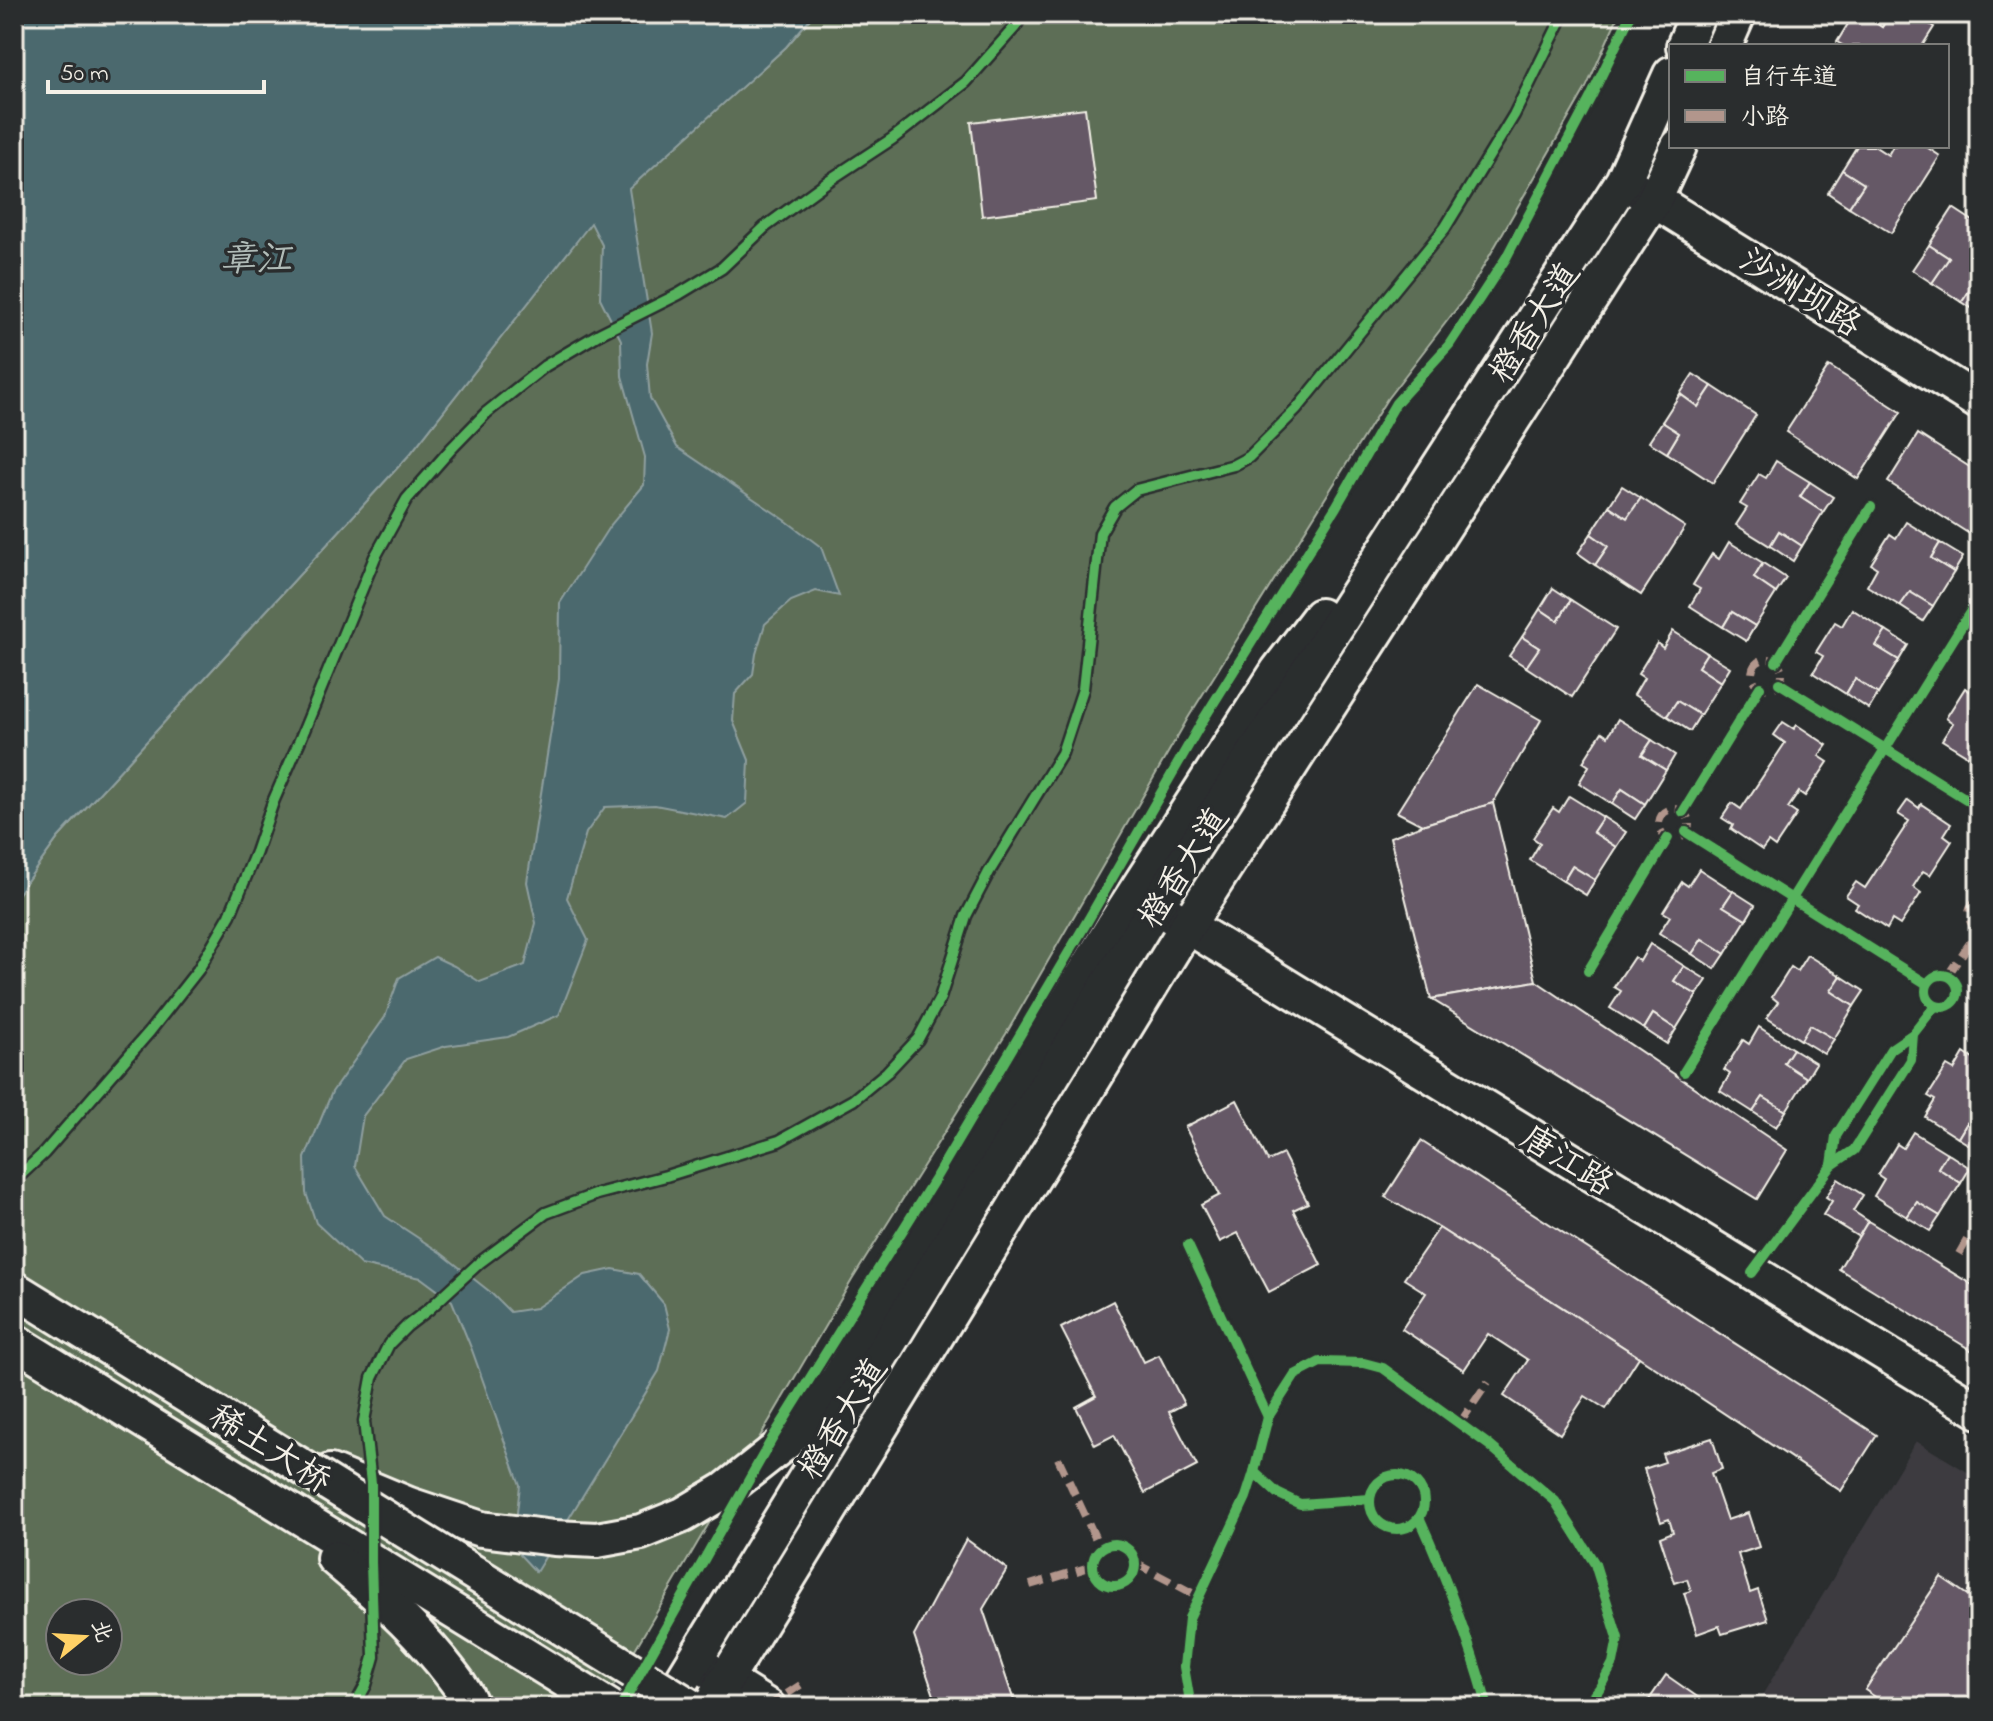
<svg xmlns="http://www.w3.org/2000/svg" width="1993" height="1721" font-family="'Indie Flower','LXGW WenKai TC',sans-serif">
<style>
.built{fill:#3c3a3f}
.green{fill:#5d6e57;stroke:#a8b0a0;stroke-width:2;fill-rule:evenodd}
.water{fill:#4b696e;stroke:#8f9f9f;stroke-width:2}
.building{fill:#655866;stroke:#f4f1e8;stroke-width:2}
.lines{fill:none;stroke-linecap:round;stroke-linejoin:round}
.secondary-casing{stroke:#f4f1e8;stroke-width:40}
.secondary{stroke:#2a2d2e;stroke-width:34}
.secondary-bridge-casing{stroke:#f4f1e8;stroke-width:40;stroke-linecap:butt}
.secondary-bridge{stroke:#2a2d2e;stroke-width:34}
.quiet{stroke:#b2968c;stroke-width:8;stroke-dasharray:16 8;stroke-linecap:butt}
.cycleway-casing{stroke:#2a2d2e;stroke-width:15}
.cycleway{stroke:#56b35d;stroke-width:10}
.labels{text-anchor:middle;stroke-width:7;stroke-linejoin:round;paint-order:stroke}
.street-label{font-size:34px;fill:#f4f1e8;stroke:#2a2d2e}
.water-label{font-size:36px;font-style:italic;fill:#b0bbb7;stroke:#2a2d2e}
</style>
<rect width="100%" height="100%" fill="#2a2d2e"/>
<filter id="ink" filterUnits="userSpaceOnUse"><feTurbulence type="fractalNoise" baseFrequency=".0125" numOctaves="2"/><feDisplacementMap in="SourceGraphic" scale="16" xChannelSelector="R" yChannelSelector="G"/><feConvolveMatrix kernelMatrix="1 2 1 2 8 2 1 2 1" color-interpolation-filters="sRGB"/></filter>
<g filter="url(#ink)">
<path class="built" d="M1916,1441L1979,1479V1707H1755Z"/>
<path class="green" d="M814,14H1619L1587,86L1467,295L1387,399L1188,718L1006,1034L852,1280L601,1707H14V899L58,838L410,454L591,222L786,47ZM60,1613H108V1661H60Z"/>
<path class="water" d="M14,14H814L786,47L629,189L652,333L647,364L650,398L677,447L785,520L821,547L839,596L816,591L791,601L765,624L756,654L753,674L735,694L733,721L749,760L747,803L727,819L655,805L605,807L586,833L567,898L588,940L559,1015L508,1037L446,1046L406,1059L363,1116L355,1166L385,1216L441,1253L489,1291L510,1312L536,1308L585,1275L613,1269L639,1274L664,1304L670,1329L659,1371L536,1572L520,1555L515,1531L520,1485L472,1350L452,1301L421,1278L361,1265L316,1223L306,1193L305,1158L332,1092L385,1017L399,978L435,957L454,966L480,982L525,965L536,923L527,882L559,679L560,603L609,527L644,485L645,457L622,376L621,340L600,298L602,245L591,223L410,454L58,838L14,899Z"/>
<g class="building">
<path d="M1854,14H1863L1882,27L1890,14H1913L1934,27L1922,46H1844L1837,42Z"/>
<path d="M1863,14H1890L1882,27Z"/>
<path d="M1085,108L1097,201L982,216L971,122Z"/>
<path d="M1857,146H1874L1888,155L1893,146H1925L1940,156L1891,233L1849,207L1864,184L1842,170Z"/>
<path d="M1842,170L1864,184L1849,207L1828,193Z"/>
<path d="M1953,208L1979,225V280L1977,279L1962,302L1932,283L1949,258L1929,245Z"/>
<path d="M1929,245L1949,258L1932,283L1912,270Z"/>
<path d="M1977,279L1979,280V313L1962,302Z"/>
<path d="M1829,366L1901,412L1858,479L1786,432Z"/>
<path d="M1693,374L1712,386L1698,407L1680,394Z"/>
<path d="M1712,386L1756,415L1713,483L1667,453L1679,433L1662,422L1680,394L1698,407Z"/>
<path d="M1662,422L1679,433L1667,453L1649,442Z"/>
<path d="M1918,434L1979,473V540L1888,482Z"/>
<path d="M1776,461L1810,482L1800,497L1823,512L1802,546L1779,531L1770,546L1736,525L1747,508L1740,504L1759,474L1766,478Z"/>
<path d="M1810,482L1833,497L1823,512L1800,497Z"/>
<path d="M1622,486L1641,498L1627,518L1609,506Z"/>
<path d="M1641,498L1685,527L1641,595L1595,565L1608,546L1591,534L1609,506L1627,518Z"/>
<path d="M1906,522L1940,543L1931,558L1954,572L1933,606L1910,592L1900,606L1867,586L1877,568L1871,564L1890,534L1896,538Z"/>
<path d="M1779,531L1802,546L1793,561L1770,546Z"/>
<path d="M1591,534L1608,546L1595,565L1578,553Z"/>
<path d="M1729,542L1763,563L1754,578L1776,593L1755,626L1732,612L1723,627L1690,606L1700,589L1693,585L1712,554L1719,559Z"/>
<path d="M1940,543L1963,557L1954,572L1931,558Z"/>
<path d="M1763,563L1786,578L1776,593L1754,578Z"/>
<path d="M1553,588L1571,600L1558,621L1540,609Z"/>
<path d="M1910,592L1933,606L1923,621L1900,606Z"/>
<path d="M1571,600L1616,629L1572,697L1526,667L1539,648L1522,637L1540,609L1558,621Z"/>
<path d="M1852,609L1886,631L1876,646L1899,660L1878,694L1855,679L1846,694L1813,673L1823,656L1816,652L1835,622L1842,626Z"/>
<path d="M1732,612L1755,626L1746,641L1723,627Z"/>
<path d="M1673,631L1707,653L1698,667L1721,682L1700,715L1677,701L1667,716L1634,695L1644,678L1638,674L1657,643L1663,648Z"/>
<path d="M1886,631L1908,645L1899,660L1876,646Z"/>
<path d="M1522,637L1539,648L1526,667L1509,656Z"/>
<path d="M1707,653L1730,667L1721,682L1698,667Z"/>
<path d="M1855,679L1878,694L1869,709L1846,694Z"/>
<path d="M1979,680V756L1976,761L1942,740L1953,723L1946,718L1965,688L1971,692Z"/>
<path d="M1478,684L1541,720L1493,803L1422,825L1397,812Z"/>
<path d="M1677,701L1700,715L1690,731L1667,716Z"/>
<path d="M1618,719L1652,740L1642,755L1666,770L1645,804L1622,789L1612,804L1579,783L1589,766L1583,762L1602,732L1608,736Z"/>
<path d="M1783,722L1794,729L1797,725L1827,745L1819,756L1828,762L1805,796L1799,792L1788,808L1797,814L1775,847L1768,842L1762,850L1731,829L1733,825L1722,818L1732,803L1741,809L1785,743L1774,735Z"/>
<path d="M1652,740L1675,755L1666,770L1642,755Z"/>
<path d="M1622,789L1645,804L1635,819L1612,804Z"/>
<path d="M1569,796L1603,817L1593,832L1616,847L1595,880L1572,866L1563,881L1530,860L1540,843L1533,838L1553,808L1559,812Z"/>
<path d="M1908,800L1919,808L1921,804L1951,824L1944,835L1952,841L1930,875L1923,871L1913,887L1921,893L1900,925L1892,920L1887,929L1855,908L1858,904L1846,896L1856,882L1865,888L1909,821L1898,814Z"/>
<path d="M1493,803L1536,981L1431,999L1390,837L1422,825Z"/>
<path d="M1603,817L1626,832L1616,847L1593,832Z"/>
<path d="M1572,866L1595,880L1586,895L1563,881Z"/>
<path d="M1699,869L1733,891L1723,906L1746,920L1725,954L1702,939L1692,954L1659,933L1670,916L1663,912L1682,882L1688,886Z"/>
<path d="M1733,891L1755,905L1746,920L1723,906Z"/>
<path d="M1702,939L1725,954L1715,969L1692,954Z"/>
<path d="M1650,944L1684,966L1674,981L1697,995L1676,1029L1653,1014L1644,1029L1610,1008L1621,991L1614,987L1634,957L1640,961Z"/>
<path d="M1807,955L1841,976L1831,991L1854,1006L1834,1039L1810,1025L1801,1040L1767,1018L1778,1002L1772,997L1791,967L1797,971Z"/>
<path d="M1684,966L1707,980L1697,995L1674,981Z"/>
<path d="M1841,976L1864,991L1854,1006L1831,991Z"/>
<path d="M1536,981L1787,1150L1757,1199L1431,999Z"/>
<path d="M1653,1014L1676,1029L1667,1044L1644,1029Z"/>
<path d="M1810,1025L1834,1039L1824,1054L1801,1040Z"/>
<path d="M1759,1027L1793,1049L1784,1063L1807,1078L1786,1111L1763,1097L1753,1112L1720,1091L1730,1074L1724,1070L1743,1040L1749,1044Z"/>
<path d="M1793,1049L1816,1063L1807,1078L1784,1063Z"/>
<path d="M1964,1053L1979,1063V1131L1967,1123L1958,1138L1925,1117L1935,1100L1928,1096L1947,1066L1954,1070Z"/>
<path d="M1763,1097L1786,1111L1776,1127L1753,1112Z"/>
<path d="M1237,1100L1268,1161L1283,1154L1308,1203L1293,1210L1321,1265L1269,1292L1238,1233L1220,1242L1201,1205L1220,1195L1185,1127Z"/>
<path d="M1967,1123L1979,1131V1151L1958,1138Z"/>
<path d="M1913,1132L1947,1153L1938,1168L1961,1183L1940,1216L1917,1202L1907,1217L1874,1196L1884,1179L1878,1175L1897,1144L1903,1148Z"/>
<path d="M1421,1141L1877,1435L1841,1491L1639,1357L1439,1228L1385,1197Z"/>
<path d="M1947,1153L1970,1168L1961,1183L1938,1168Z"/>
<path d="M1838,1179L1863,1195L1853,1211L1868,1221L1859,1237L1823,1215L1832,1201L1826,1197Z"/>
<path d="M1917,1202L1940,1216L1930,1231L1907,1217Z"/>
<path d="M1868,1221L1979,1289V1355L1839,1269Z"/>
<path d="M1439,1228L1639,1357L1606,1409L1585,1396L1560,1434L1504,1396L1528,1360L1488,1334L1464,1370L1402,1329L1426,1293L1404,1279Z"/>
<path d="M1113,1301L1144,1362L1159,1355L1184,1404L1169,1412L1197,1466L1145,1493L1114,1435L1095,1445L1076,1407L1096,1396L1061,1328Z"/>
<path d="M1712,1438L1722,1469L1711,1473L1727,1520L1748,1513L1759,1547L1738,1554L1750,1593L1758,1590L1768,1620L1722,1634L1719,1626L1697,1634L1684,1593L1691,1591L1687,1579L1675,1583L1660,1537L1673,1532L1669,1519L1661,1522L1644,1469L1665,1462L1662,1454Z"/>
<path d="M966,1539L1007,1569L983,1609L1013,1698L1035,1707H938L914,1636Z"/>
<path d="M1979,1576V1707H1891Z"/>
<path d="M1941,1577L1979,1603V1707H1890L1865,1690Z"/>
<path d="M1666,1675L1709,1705L1708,1707H1644Z"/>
</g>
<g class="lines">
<defs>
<g id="secondary">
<path d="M1684,46L1698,14"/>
<path d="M1724,46L1738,14"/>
<path d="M1636,189L1979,402"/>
<path d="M1170,915L1979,1411"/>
<path d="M14,1341L609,1707"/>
<path d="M330,1472L409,1505L481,1529L554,1538L597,1540L641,1532L683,1515L725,1490L786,1442L837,1381L1113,927L1278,671L1320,616"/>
<path d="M334,1558C372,1590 409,1622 441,1661C453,1676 464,1689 472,1707"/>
<path d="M704,1667L768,1707"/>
<path d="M666,1707L1156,906L1623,181L1671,74"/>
<path d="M709,1707L1187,926L1654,200L1679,146"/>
</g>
</defs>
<use href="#secondary" class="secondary-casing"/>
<use href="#secondary" class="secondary"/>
<defs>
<path id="secondary-bridge" d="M14,1289L691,1707"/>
</defs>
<use href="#secondary-bridge" class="secondary-bridge-casing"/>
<use href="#secondary-bridge" class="secondary-bridge"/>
<g class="quiet">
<circle cx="1767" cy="674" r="15"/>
<circle cx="1674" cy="824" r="15"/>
<path d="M1979,900C1964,908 1967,923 1979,931"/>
<path d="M1948,975L1978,931"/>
<path d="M1959,1254L1979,1219"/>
<path d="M1460,1423L1488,1382"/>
<path d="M1058,1458L1100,1548"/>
<path d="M1135,1563L1198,1596"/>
<path d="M1030,1585L1093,1566"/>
<path d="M767,1707L805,1682"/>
</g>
<defs>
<g id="cycleway">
<path d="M1776,662L1871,507"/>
<path d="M1779,683L1979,807"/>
<path d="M1683,812L1760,687"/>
<path d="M1686,832L1927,984"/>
<path d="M1588,971L1668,838"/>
<circle cx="1942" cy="991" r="16"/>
<path d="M1684,1072L1979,598"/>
<path d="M1832,1165L1836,1136L1891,1049L1913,1034L1935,1006"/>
<path d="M14,1181L44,1153L150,1031L198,970L230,915L256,852L273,802L300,740L375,557L407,499L451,449L486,413L545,366L599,334L679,294L722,268L765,227L828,181L892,139L966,82L1015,27L1023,14"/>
<path d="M1188,1245L1268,1417"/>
<path d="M1752,1273L1832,1165L1854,1150L1911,1060L1913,1034"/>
<path d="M1254,1472L1277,1493L1300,1504L1370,1499"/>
<circle cx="1397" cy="1502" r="27"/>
<path d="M1420,1519C1447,1579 1469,1641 1487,1704"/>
<circle cx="1114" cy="1565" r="21"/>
<path d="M354,1707L366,1685L374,1657L371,1562V1483L364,1421L372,1378L389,1344L407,1326L429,1309L479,1263L546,1213L597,1194L666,1176L779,1141L853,1100L887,1072L918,1039L940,998L966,916L989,872L1062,753L1083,689L1100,533L1115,507L1136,490L1234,465L1249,457L1296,410L1445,228L1514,115L1564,14"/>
<path d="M621,1707L772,1439L936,1177L1088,920L1203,720L1336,507L1396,403L1449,345L1506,258L1591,97L1631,14"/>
<path d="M1191,1707L1184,1667L1189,1618L1246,1497L1254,1472L1268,1417L1295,1375L1320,1362L1364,1363L1383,1368L1489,1445L1555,1501L1595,1564L1618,1638L1613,1663L1599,1689L1584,1707"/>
</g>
</defs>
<use href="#cycleway" class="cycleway-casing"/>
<use href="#cycleway" class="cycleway"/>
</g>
</g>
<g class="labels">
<g class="street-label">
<text transform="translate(1801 291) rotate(32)" y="12">沙洲坝路</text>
<text transform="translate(1533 322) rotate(-57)" y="12">橙香大道</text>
<text transform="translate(1182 867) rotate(-57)" y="12">橙香大道</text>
<text transform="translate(1568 1159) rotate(32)" y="12">唐江路</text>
<text transform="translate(841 1418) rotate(-58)" y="12">橙香大道</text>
<text transform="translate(271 1447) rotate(32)" y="12">稀土大桥</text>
</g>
<g class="water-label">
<text x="256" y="270">章江</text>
</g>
</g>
<rect width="1993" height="1721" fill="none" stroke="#2a2d2e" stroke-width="48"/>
<rect x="24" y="24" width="1945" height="1673" fill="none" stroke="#f4f1e8" stroke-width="3" filter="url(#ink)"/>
<rect x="1669" y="44" width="280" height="104" fill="#2a2d2e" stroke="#7b7b78" stroke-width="2"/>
<rect x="1685" y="70" width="40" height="12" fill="#56b35d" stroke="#7b7b78" stroke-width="2"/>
<text x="1741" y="84" font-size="24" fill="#f4f1e8">自行车道</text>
<rect x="1685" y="110" width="40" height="12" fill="#b2968c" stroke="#7b7b78" stroke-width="2"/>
<text x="1741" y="124" font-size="24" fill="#f4f1e8">小路</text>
<g transform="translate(84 1637) rotate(72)"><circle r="38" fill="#2a2d2e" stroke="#7b7b78" stroke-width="2"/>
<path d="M0-6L14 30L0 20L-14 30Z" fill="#ffd166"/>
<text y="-12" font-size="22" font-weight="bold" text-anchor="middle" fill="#f4f1e8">北</text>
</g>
<path d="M48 80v12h216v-12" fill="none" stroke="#f4f1e8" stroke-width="4"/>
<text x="60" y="80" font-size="24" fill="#f4f1e8" stroke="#2a2d2e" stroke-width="6" paint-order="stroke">50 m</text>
</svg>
